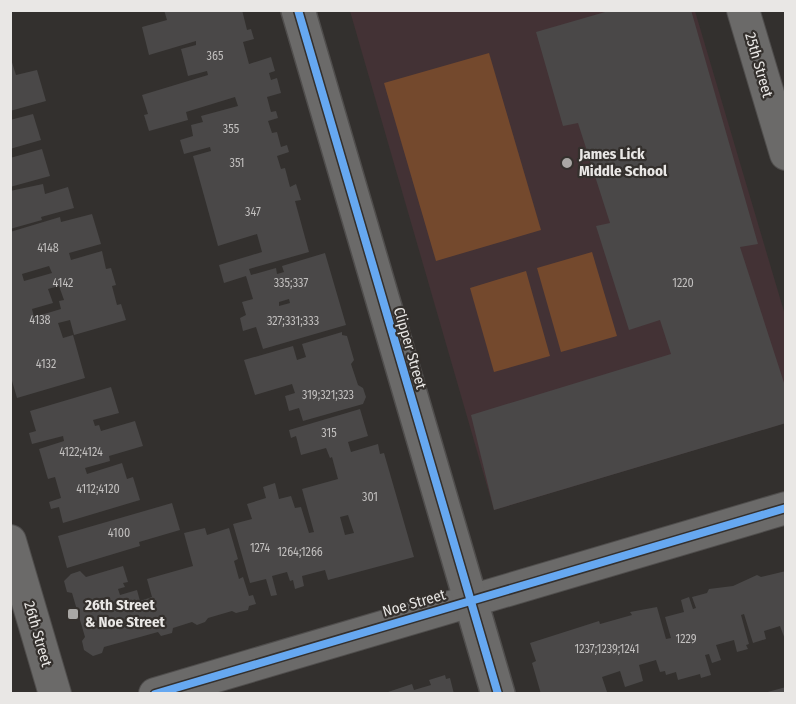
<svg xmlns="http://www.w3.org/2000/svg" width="796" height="704" font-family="'Fira Sans Condensed',sans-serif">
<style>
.education{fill:#433235}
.green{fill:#74492d}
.building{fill:#4a4848;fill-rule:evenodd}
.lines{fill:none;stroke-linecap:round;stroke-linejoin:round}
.street-casing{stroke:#504e4d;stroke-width:34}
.secondary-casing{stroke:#504e4d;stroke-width:36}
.street{stroke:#6b6a69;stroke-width:32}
.secondary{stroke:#6b6a69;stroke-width:33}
.cycleway-casing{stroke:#34302d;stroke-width:11}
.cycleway{stroke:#66a8f1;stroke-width:8}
.poi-dot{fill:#a9a7a5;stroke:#34302d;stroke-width:2}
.labels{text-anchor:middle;stroke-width:4.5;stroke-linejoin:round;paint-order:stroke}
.number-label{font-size:12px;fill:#c1bfbe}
.street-label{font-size:15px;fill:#e9e7e5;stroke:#34302d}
.poi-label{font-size:15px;font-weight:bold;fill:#e9e7e5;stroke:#34302d;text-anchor:start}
</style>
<rect width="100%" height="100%" fill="#33302e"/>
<path class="education" d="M350,11H695L785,315V423L494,510Z"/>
<g class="green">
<path d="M489,53L541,230L436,261L384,83Z"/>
<path d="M592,252L617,336L561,352L537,268Z"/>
<path d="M526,271L550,356L494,372L470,288Z"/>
</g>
<g class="building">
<path d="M164,10H242L247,30L251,29L254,39L243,42L249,64L271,57L275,71L269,73L271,80L277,78L281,93L267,97L271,112L276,111L278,118L268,121L272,133L277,132L281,147L287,145L289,152L277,156L281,169L285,168L290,187L296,184L301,200L295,201L309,252L249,269L251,275L276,268L277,274L284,272L282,266L325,253L346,325L263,349L256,327L243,331L240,318L246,315L242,302L253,299L246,276L224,283L219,265L262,252L257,234L218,246L193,156L211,151L210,147L184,154L180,140L193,136L191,125L203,122L201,116L238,106L235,97L186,112L188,120L149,131L144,115L148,114L142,95L208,75L207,71L188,76L181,49L196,45V41L149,55L142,27L167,20ZM289,299L290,303L279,306V302Z"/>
<path d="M612,10H691L758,244L740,247L786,389V423L494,510L471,415L671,354L660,320L629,330L596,226L610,223L578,123L563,126L536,32Z"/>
<path d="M10,56L16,75L37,70L46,101L10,111Z"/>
<path d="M33,114L41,140L10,149V120Z"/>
<path d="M42,149L50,176L10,187V158Z"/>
<path d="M43,184L45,194L68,187L74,208L41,217L42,220L10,229V191Z"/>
<path d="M92,214L101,244L69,253L71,260L102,251L106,269L111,268L116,285L112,286L117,305L121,304L126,320L74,335L70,320L58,323L63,338L73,335L85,378L17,398L10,374V232L60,217L61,222ZM49,266L52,273L24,281L22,274ZM59,286L64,300L59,301L61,309L34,317L32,309L53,303L48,289Z"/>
<path d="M342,332V335L347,336L354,360L351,364L358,385L363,388L366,397L363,404L303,421L299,408L289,411L285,396L295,393L292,384L255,395L244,360L293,346L297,360L306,357L302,344Z"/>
<path d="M111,387L119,413L93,420L95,426L99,425L101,431L135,421L143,446L109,456L110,461L85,468L87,474L122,463L127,479L133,477L140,500L63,523L59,507L51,509L49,502L61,498L55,477L48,479L39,449L64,441L63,436L32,444L29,433L36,431L30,411Z"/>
<path d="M360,409L368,436L348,442L351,452L378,444L380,454L384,453L414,557L328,580L325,570L302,576L304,586L295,589L293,580L290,581L287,572L272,576L277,595L271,596L266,579L250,583L233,524L252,519L247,504L266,498L263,487L275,483L279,499L291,496L295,508L301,507L309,533L314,532L302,489L338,479L332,457L330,458L326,448L301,455L296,436L291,438L289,430ZM348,515L354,533L345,535L340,517Z"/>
<path d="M172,503L180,530L139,542L140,546L67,568L58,536Z"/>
<path d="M205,528L207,535L229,528L238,559L234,561L239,579L243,577L249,596L253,595L256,604L249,606L248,610L236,613L232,611L208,618L205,622L197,625L192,622L173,628L172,633L161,636L158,632L104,647L102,653L93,656L84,650L82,641L85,637L72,593L67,592L64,581L71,574L80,571L86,577L123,566L128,582L123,583L125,587L118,589L120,595L137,590L140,601L152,597L147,579L193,566L184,533Z"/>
<path d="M786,571V642L780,626L764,631L766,639L753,643L744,614L741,615L749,644L746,645L748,649L737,652L734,640L716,645L721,660L712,663L709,654L705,655L711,675L701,678L700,674L678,680L676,672L666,675L665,671L660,672L656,660L639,665L643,681L625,687L620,671L602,677L607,692L602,694H541L532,663L536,661L530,643L599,621L600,624L632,615L630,612L657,607L666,639L671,638L665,617L684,612L681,600L689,597L693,609L696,608L692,597L707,593L709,589L733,586L757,575L761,577Z"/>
<path d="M445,675L446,679L450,678L454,694H382L412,684L414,690L431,685L429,680Z"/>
<path d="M786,687V694H764V693Z"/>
</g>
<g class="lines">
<defs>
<g id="street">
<path d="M743,10L786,154"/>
<path d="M10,541L55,694"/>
<path d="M155,694L786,508"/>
</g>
<path id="secondary" d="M298,10L498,694"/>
</defs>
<use href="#street" class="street-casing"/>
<use href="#secondary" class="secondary-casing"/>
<use href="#street" class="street"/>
<use href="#secondary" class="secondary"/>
<defs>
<g id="cycleway">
<path d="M298,10L498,694"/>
<path d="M155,694L786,508"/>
</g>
</defs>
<use href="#cycleway" class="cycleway-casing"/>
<use href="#cycleway" class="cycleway"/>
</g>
<g class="poi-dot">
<circle cx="567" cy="163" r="6"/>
<rect x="67" y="608" width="12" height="12" rx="3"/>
</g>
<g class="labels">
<g class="number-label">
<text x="215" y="60">365</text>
<text x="231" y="133">355</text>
<text x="237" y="167">351</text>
<text x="253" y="216">347</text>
<text x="48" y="252">4148</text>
<text x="63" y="287">4142</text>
<text x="291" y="287">335;337</text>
<text x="683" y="287">1220</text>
<text x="40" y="324">4138</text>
<text x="293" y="325">327;331;333</text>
<text x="46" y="368">4132</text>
<text x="328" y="399">319;321;323</text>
<text x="329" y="437">315</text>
<text x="81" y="456">4122;4124</text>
<text x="98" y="493">4112;4120</text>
<text x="370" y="501">301</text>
<text x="119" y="537">4100</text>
<text x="260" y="552">1274</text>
<text x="300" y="556">1264;1266</text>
<text x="686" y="643">1229</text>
<text x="607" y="653">1237;1239;1241</text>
</g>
<g class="street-label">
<text transform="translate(759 65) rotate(74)" y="5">25th Street</text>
<text transform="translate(410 348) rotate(74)" y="5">Clipper Street</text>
<text transform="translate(414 603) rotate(-16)" y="5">Noe Street</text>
<text transform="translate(38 634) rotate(74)" y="5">26th Street</text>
</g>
<g class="poi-label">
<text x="579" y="159">James Lick<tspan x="579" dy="17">Middle School</tspan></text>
<text x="85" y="610">26th Street<tspan x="85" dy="17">&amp; Noe Street</tspan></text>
</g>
</g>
<rect width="796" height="704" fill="none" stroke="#e9e7e5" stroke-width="24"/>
</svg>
